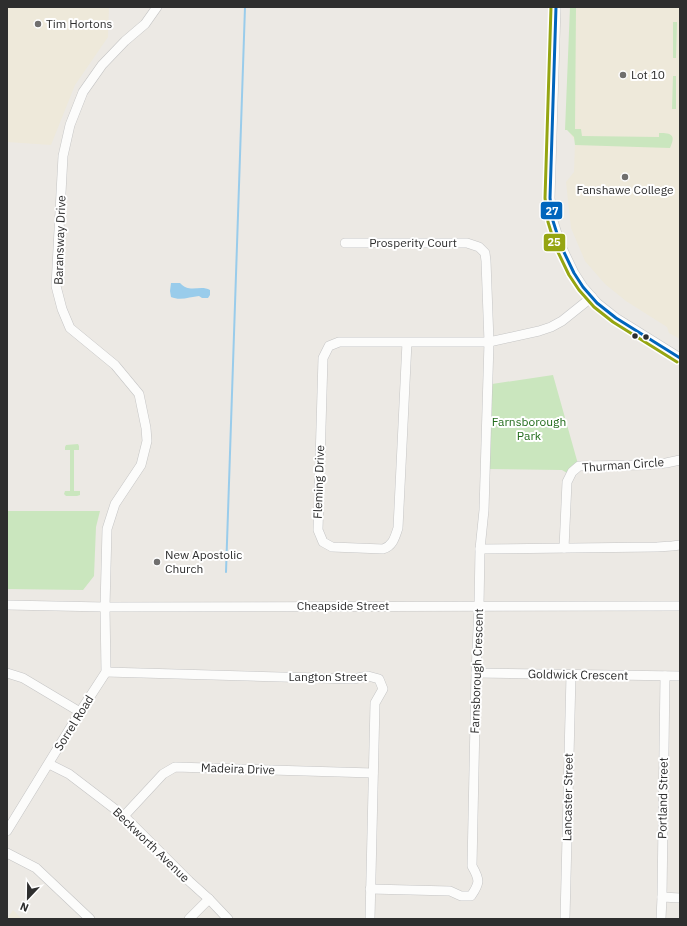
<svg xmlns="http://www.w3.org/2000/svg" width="687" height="926" font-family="'IBM Plex Sans',sans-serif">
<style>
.education{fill:#eee9da}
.green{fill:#cae6be}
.water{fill:#99cceb}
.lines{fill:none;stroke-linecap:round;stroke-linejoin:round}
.stream{stroke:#99cceb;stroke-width:2}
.minor-casing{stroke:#c5c5c5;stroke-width:10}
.minor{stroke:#fcfcfb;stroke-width:9}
.bus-1-casing{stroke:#fff;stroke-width:6}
.bus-2-casing{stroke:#fff;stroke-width:6}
.bus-1{stroke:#0065bd;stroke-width:3}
.bus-2{stroke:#95a512;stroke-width:3}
.poi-dot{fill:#706f6e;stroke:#fff;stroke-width:1.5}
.bus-dot{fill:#2e2e2e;stroke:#fff;stroke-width:1.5}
.labels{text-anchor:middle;stroke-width:4;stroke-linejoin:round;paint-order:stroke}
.poi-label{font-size:12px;fill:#2e2e2e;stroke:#fff;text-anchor:start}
.street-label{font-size:12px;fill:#2e2e2e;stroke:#fff}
.park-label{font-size:12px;fill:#236c1c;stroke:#fff}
.line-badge{stroke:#fff;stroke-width:1.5}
.badge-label{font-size:11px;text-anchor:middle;font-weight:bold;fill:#fff}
</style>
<rect width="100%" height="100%" fill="#ece9e4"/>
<g class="education">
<path d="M7,7H109L108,37L75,85L51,145L7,142Z"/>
<path d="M574,7H680V339L669,333L667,327L626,301L605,284L585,261L571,228L566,182L574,172L575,141L569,132Z"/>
<path d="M13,910L22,919H7Z"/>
</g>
<g class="green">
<path d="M570,7H576L575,129H581L582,136L659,137V133C672,133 676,135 670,148L575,145L574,137L567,130H565Z"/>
<path d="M673,22H677L676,58H673Z"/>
<path d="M673,76H676V109H672Z"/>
<path d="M553,375L578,464L569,469L567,473L562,470L488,469L492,384Z"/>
<path d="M78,444L79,446V450H74V491H80V495L77,496H66L64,494L65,491H70V450H65V447L66,445Z"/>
<path d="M7,511H100L96,527L94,576L83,590L7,589Z"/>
</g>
<path class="water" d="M171,283H180C190,294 200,284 210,290V295L208,298H202L199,296C190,297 180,301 171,297L170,291Z"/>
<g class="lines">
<path class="stream" d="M226,572L245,7"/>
<defs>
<g id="minor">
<path d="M556,7L550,198L553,221L561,246L574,273L583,287L597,303L616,318L680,358"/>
<path d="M345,243H467L479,247L485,253L486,261L489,342L484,510L480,549L479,606L476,673L472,866C480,880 480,883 471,896H461L450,891L370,889"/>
<path d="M407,342L398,528C395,537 393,546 383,549L332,547L323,542L318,530L323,358L329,346L339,342H489L539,331L551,327L562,321L592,297"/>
<path d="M564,548L567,482L572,472L579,466L645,465L666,463L680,460"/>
<path d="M480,549L657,547L672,546L680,545"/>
<path d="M7,605L105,607L680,606"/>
<path d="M106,672L353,679L368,676L379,679L383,689L375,703L370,919"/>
<path d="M7,673L23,678L80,712"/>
<path d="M476,673L680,676"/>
<path d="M49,764L69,774L124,816L189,881L209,899L228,919"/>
<path d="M124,816L163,774L175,767L373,773"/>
<path d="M7,831L80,712L106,672L105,607L107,529L115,504L141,465L147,441L146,428L139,394L115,365L70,328L62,309L56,286L63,156L70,125L83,92L102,65L125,41L145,24L157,7"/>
<path d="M7,853L36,868L90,919"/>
<path d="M662,897L680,898"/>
<path d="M189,919L209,899"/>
<path d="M565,919L571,675"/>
<path d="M661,919L662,897L665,676"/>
</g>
</defs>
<use href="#minor" class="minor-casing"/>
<use href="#minor" class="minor"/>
<defs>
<path id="bus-1" d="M556,7L550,198L553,221L561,246L574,273L583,287L597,303L616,318L680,358"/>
<path id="bus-2" d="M551,7L545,198L548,222L556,248L569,275L579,290L594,307L613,322L677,362"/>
</defs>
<use href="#bus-1" class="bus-1-casing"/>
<use href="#bus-2" class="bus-2-casing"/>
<use href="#bus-1" class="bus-1"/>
<use href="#bus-2" class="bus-2"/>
</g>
<g class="poi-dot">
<circle cx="38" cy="24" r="4"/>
<circle cx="623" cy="75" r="4"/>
<circle cx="625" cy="177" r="4"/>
<circle cx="157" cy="562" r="4"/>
</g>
<g class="bus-dot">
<circle cx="635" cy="336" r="3.5"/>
<circle cx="646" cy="337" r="3.5"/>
</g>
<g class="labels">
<g class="poi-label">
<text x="46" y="28">Tim Hortons</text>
<text x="631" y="79">Lot 10</text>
<text x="625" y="194" text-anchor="middle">Fanshawe College</text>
<text x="165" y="559">New Apostolic<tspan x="165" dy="14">Church</tspan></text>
</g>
<g class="street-label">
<text transform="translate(60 240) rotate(-88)" y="4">Baransway Drive</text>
<text x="413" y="247">Prosperity Court</text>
<text transform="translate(623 465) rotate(-4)" y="4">Thurman Circle</text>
<text transform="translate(319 482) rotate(-88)" y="4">Fleming Drive</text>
<text x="343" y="610">Cheapside Street</text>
<text transform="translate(477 671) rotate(-88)" y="4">Farnsborough Crescent</text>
<text transform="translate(578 675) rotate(1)" y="4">Goldwick Crescent</text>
<text x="328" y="681">Langton Street</text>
<text transform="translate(74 723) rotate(-58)" y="4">Sorrel Road</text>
<text transform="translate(238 769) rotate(2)" y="4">Madeira Drive</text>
<text transform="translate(568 797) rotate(-89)" y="4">Lancaster Street</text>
<text transform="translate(663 798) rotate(-89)" y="4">Portland Street</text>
<text transform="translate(151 845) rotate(44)" y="4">Beckworth Avenue</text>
</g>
<g class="park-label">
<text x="529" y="426">Farnsborough<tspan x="529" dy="14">Park</tspan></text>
</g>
</g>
<g class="line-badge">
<rect x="540" y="201" width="23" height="19" rx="4" fill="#0065bd"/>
<rect x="543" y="233" width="23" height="19" rx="4" fill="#95a512"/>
</g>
<g class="badge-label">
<text x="552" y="215">27</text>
<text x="554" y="246">25</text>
</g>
<rect width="687" height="926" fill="none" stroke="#2e2e2e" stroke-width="16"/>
<g transform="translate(28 898) rotate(202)" stroke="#ffffff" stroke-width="3" paint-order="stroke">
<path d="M0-3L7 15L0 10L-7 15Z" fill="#2e2e2e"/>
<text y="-6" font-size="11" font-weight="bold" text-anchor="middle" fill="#2e2e2e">N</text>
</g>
</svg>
